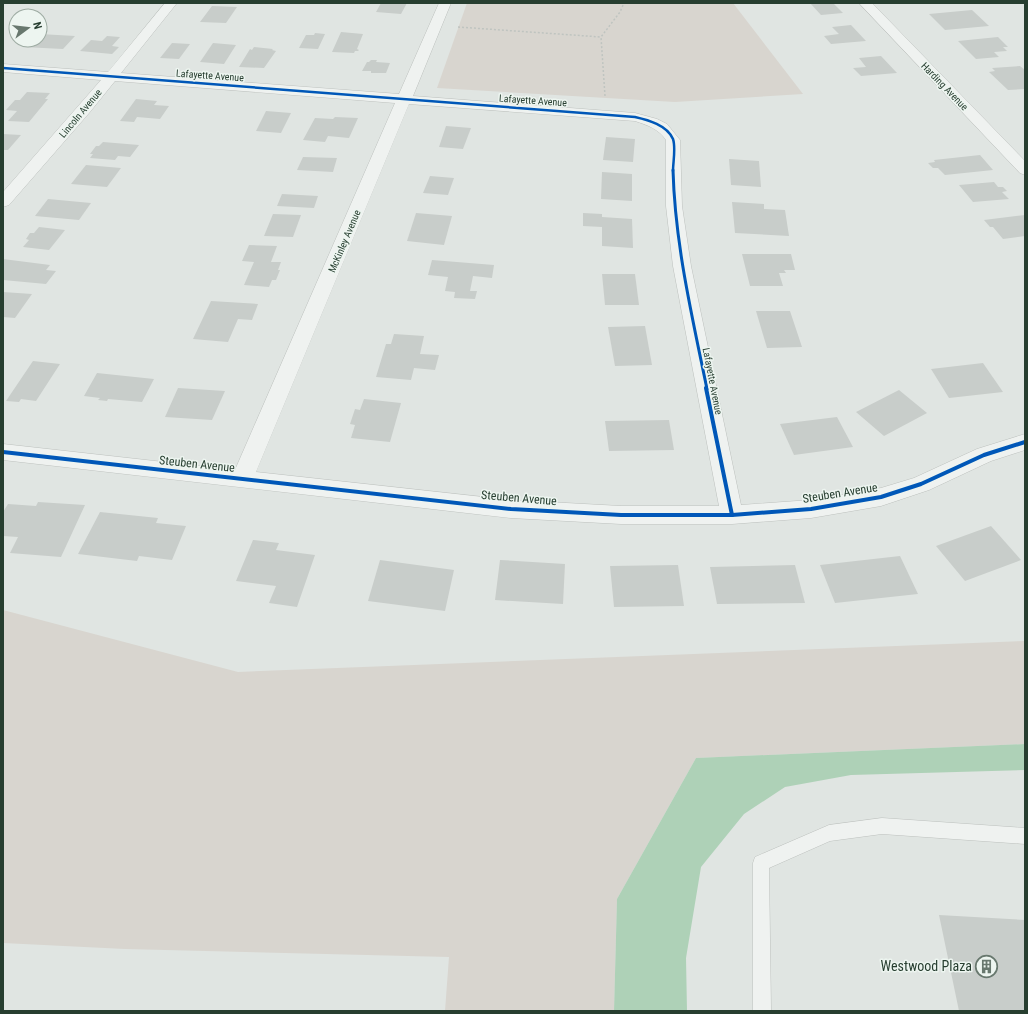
<svg xmlns="http://www.w3.org/2000/svg" width="1028" height="1014" font-family="'Roboto Condensed',sans-serif">
<style>
.green{fill:#d8d5cf}
.water{fill:#aed1b7}
.building{fill:#c8cdca}
.lines{fill:none;stroke-linecap:round;stroke-linejoin:round}
.service-casing{stroke:#bdc1be;stroke-width:1}
.minor-casing{stroke:#bdc1be;stroke-width:1}
.path{stroke:#bfc4c0;stroke-width:1.5;stroke-dasharray:2 2;stroke-linecap:butt}
.service{fill:#eff2f0;fill-rule:evenodd}
.minor{fill:#eff2f0;fill-rule:evenodd}
.cycleway-far2-casing{stroke:#edf5f0;stroke-width:4}
.cycleway-far1-casing{stroke:#edf5f0;stroke-width:5}
.cycleway-casing{stroke:#edf5f0;stroke-width:6}
.cycleway-far2{stroke:#0057b8;stroke-width:2.5}
.cycleway-far1{stroke:#0057b8;stroke-width:3}
.cycleway{stroke:#0057b8;stroke-width:4}
.labels{text-anchor:middle;stroke-width:3;stroke-linejoin:round;paint-order:stroke}
.far-street-label{font-size:10px;fill:#273e30;stroke:#edf5f0}
.street-label{font-size:12px;fill:#273e30;stroke:#edf5f0}
.near-poi-label{font-size:14px;fill:#273e30;stroke:#edf5f0;text-anchor:end}
</style>
<rect width="100%" height="100%" fill="#e0e5e2"/>
<g class="green">
<path d="M467,3H733L803,94L675,102L437,88Z"/>
<path d="M3,610L238,672L1025,641V744L696,758L617,899L614,1011H445L449,957L125,949L3,943Z"/>
</g>
<path class="water" d="M1025,744V770L851,775L785,787L744,814L701,867L686,958L687,1011H614L617,899L696,758Z"/>
<g class="building">
<path d="M381,3H407L401,14L376,12Z"/>
<path d="M810,3H833L843,13L821,15Z"/>
<path d="M212,6L237,7L226,23L200,22Z"/>
<path d="M972,10L989,26L945,30L929,14Z"/>
<path d="M851,25L866,41L831,44L824,36L839,34L832,27Z"/>
<path d="M341,32L363,34L357,49L359,50L358,51H355L354,53L332,52Z"/>
<path d="M315,33L325,34L318,49L299,48L306,35H314Z"/>
<path d="M40,34L75,36L63,49L23,47L29,40H40Z"/>
<path d="M107,36L120,37L112,46L119,47L112,54L80,51L91,40L102,41Z"/>
<path d="M998,37L1008,47H1003L1007,51L994,52L999,57L976,59L958,41Z"/>
<path d="M172,43L190,44L179,59L160,58Z"/>
<path d="M213,43L236,45L224,64L200,62Z"/>
<path d="M254,47L273,49L272,50L276,51L264,68L239,67L250,49L252,50Z"/>
<path d="M881,56L897,73L861,76L853,68L866,67L859,58Z"/>
<path d="M371,60H377L376,62L390,63L386,73H371V71H362L367,62H369Z"/>
<path d="M1020,66L1025,70V89L1008,90L989,72L995,71L992,68Z"/>
<path d="M27,92L50,93L45,99H48L29,122L8,121L17,111L6,110L15,100H20Z"/>
<path d="M136,99L157,101L154,105L169,106L160,119L137,117L134,122L120,121Z"/>
<path d="M266,111L291,113L281,133L256,131Z"/>
<path d="M335,117L358,118L349,138L328,136L325,142L303,140L315,118L333,119Z"/>
<path d="M446,126L471,128L463,149L439,147Z"/>
<path d="M3,134L21,135L8,150H3Z"/>
<path d="M606,137L635,139L633,162L603,160Z"/>
<path d="M103,142L139,145L130,157L118,156L115,160L90,158L93,154H90L96,146H99Z"/>
<path d="M980,155L993,170L945,175L938,168H933L928,163L935,162L934,160Z"/>
<path d="M303,157L337,158L333,172L297,170Z"/>
<path d="M729,159L759,161L761,187L731,185Z"/>
<path d="M86,165L121,168L107,187L71,184Z"/>
<path d="M602,172L632,174V201L601,199Z"/>
<path d="M430,176L454,178L448,195L423,193Z"/>
<path d="M994,182L998,187H1003L1007,191L1002,192L1009,199L973,202L959,185Z"/>
<path d="M282,194L318,196L314,208L277,206Z"/>
<path d="M48,199L91,203L79,220L35,216Z"/>
<path d="M732,202L764,204V209L785,210L789,236L735,233Z"/>
<path d="M416,213L452,216L444,245L407,241Z"/>
<path d="M583,213L602,214V217L632,219L633,248L602,246V227L583,226Z"/>
<path d="M273,214L301,215L293,237L264,236Z"/>
<path d="M1025,215V236L1003,239L993,227H990L984,220Z"/>
<path d="M39,227L65,230L49,250L23,247L29,240L26,239L30,233H34Z"/>
<path d="M249,245L277,246L271,262H281L278,270H280L276,280H272L269,287L244,285L254,262L242,261Z"/>
<path d="M742,254H791L795,270H784L786,273H779L783,286H750Z"/>
<path d="M3,259L50,265L46,270L56,271L46,284L3,280Z"/>
<path d="M432,260L494,265L492,278L473,276L470,291H477L475,299L454,298L455,292L445,291L448,277L428,275Z"/>
<path d="M602,274H635L639,305H605Z"/>
<path d="M3,292L32,294L15,318L3,317Z"/>
<path d="M211,301L258,304L252,320L238,319L228,342L193,339Z"/>
<path d="M756,311H790L802,347L767,348Z"/>
<path d="M645,326L652,365L615,366L608,327Z"/>
<path d="M394,334L424,336L420,354L439,355L435,370L414,368L411,380L376,377L386,344H391Z"/>
<path d="M33,361L60,364L36,401L21,399L19,402L6,401Z"/>
<path d="M983,363L1003,392L949,398L931,369Z"/>
<path d="M97,373L154,379L142,402L108,399L107,401L98,400L100,398L84,396Z"/>
<path d="M178,388L225,391L212,420L165,417Z"/>
<path d="M899,390L927,413L884,436L856,412Z"/>
<path d="M364,399L401,403L390,442L351,438L355,425L350,424L355,409L360,410Z"/>
<path d="M837,417L853,447L794,455L780,424Z"/>
<path d="M669,420L674,450L609,451L605,421Z"/>
<path d="M38,502L85,505L61,557L10,553L18,537L3,536V512L8,504L36,506Z"/>
<path d="M100,512L158,518L156,523L186,526L172,560L139,556L137,561L78,554Z"/>
<path d="M991,526L1021,560L965,581L936,546Z"/>
<path d="M253,540L279,543L276,550L315,555L297,607L269,603L276,586L236,581Z"/>
<path d="M900,556L918,594L835,603L820,565Z"/>
<path d="M380,560L454,570L445,611L368,601Z"/>
<path d="M500,560L565,564L563,604L495,600Z"/>
<path d="M678,565L684,606L614,607L610,566Z"/>
<path d="M795,565L805,603L717,604L710,567Z"/>
<path d="M939,915L1025,920V1011H959Z"/>
</g>
<g class="lines">
<defs>
<path id="service" d="M882,818L1025,828V844L882,834L830,841L769,868L771,1011H753V863L755,857L829,825Z"/>
<g id="minor">
<path d="M165,3H177L121,73L399,94L439,3H451L413,96L635,113L657,119L667,124L680,140L682,206L691,266L741,505L811,500L881,488L914,478L977,449L1025,434V450L991,461L929,490L881,506L811,518L732,524H621L511,518L3,460V444L235,470L395,103L115,81L90,112L9,205L3,207V192L101,80L3,72V64L108,72ZM409,104L635,121C647,125 659,129 666,140V206L673,266L719,506H621L511,500L256,472Z"/>
<path d="M859,3H872L1025,161V175L1020,173Z"/>
</g>
</defs>
<use href="#service" class="service-casing"/>
<use href="#minor" class="minor-casing"/>
<g class="path">
<path d="M458,27L601,37"/>
<path d="M605,96L601,37L620,12L624,3"/>
</g>
<use href="#service" class="service"/>
<use href="#minor" class="minor"/>
<defs>
<path id="cycleway-far2" d="M3,68L635,117C648,120 667,125 673,139C676,148 673,162 673,171"/>
<path id="cycleway-far1" d="M673,170C675,244 692,316 707,389"/>
<g id="cycleway">
<path d="M706,388L732,515"/>
<path d="M3,452L511,509L621,515H732L811,509L881,497L921,484L984,455L1025,442"/>
</g>
</defs>
<use href="#cycleway-far2" class="cycleway-far2-casing"/>
<use href="#cycleway-far1" class="cycleway-far1-casing"/>
<use href="#cycleway" class="cycleway-casing"/>
<use href="#cycleway-far2" class="cycleway-far2"/>
<use href="#cycleway-far1" class="cycleway-far1"/>
<use href="#cycleway" class="cycleway"/>
</g>
<defs>
<symbol id="building-ring" viewBox="-11 -11 22 22"><circle r="9.5" fill="#edf5f0" stroke="#68786e" stroke-width="1.5"/><path d="M-4-6H4V6H1V3H-1V6H-4ZM-2.5-4.3h1.7v1.8h-1.7ZM.8-4.3h1.7v1.8H.8ZM-2.5-1h1.7V.8h-1.7ZM.8-1h1.7V.8H.8Z" fill="#68786e"/></symbol>
</defs>
<g fill-rule="evenodd">
<use href="#building-ring" x="974" y="954" width="25" height="25"/>
</g>
<g class="labels">
<g class="far-street-label">
<text transform="translate(210 75) rotate(4)" y="4">Lafayette Avenue</text>
<text transform="translate(945 86) rotate(46)" y="4">Harding Avenue</text>
<text transform="translate(533 100) rotate(4)" y="4">Lafayette Avenue</text>
<text transform="translate(80 113) rotate(-50)" y="4">Lincoln Avenue</text>
<text transform="translate(344 241) rotate(-67)" y="4">McKinley Avenue</text>
<text transform="translate(713 381) rotate(79)" y="4">Lafayette Avenue</text>
</g>
<g class="street-label">
<text transform="translate(197 464) rotate(6)" y="4">Steuben Avenue</text>
<text transform="translate(840 493) rotate(-9)" y="4">Steuben Avenue</text>
<text transform="translate(519 498) rotate(5)" y="4">Steuben Avenue</text>
</g>
<g class="near-poi-label">
<text x="972" y="971">Westwood Plaza</text>
</g>
</g>
<rect width="1028" height="1014" fill="none" stroke="#273e30" stroke-width="8"/>
<g transform="translate(28 28) rotate(75)"><circle r="19" fill="#edf5f0" stroke="#9eaca3"/>
<path d="M0-3L7 15L0 10L-7 15Z" fill="#68786e"/>
<text y="-6" font-size="11" font-weight="bold" text-anchor="middle" fill="#273e30">N</text>
</g>
</svg>
